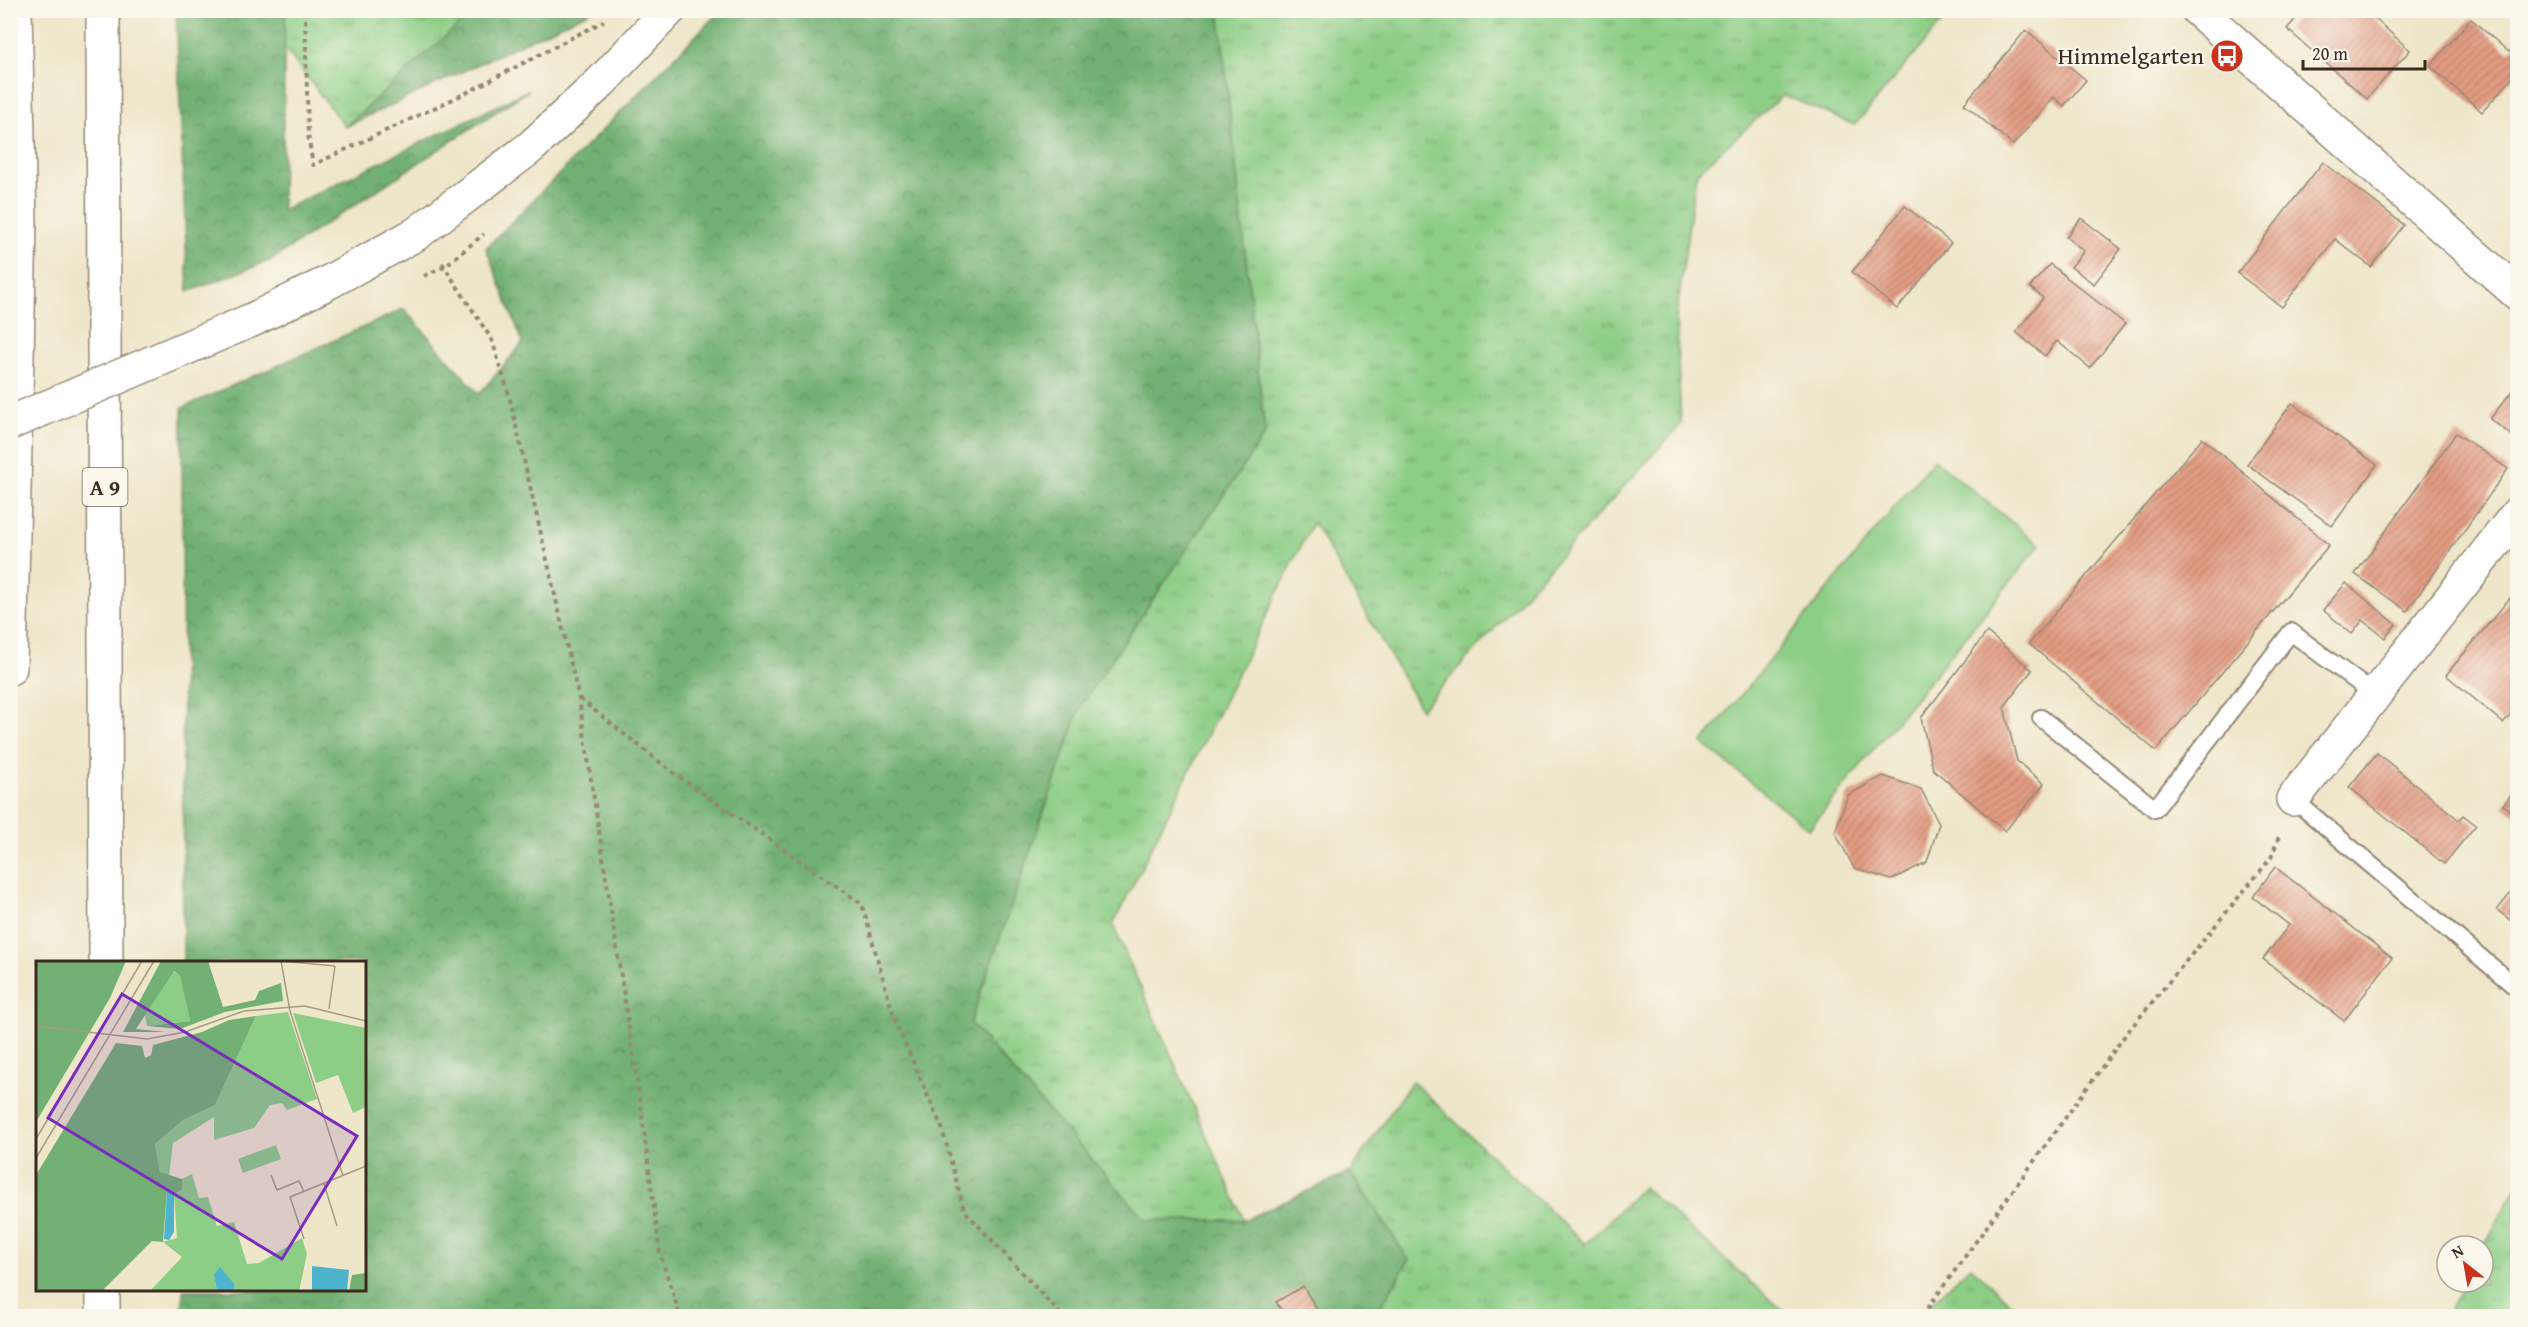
<svg xmlns="http://www.w3.org/2000/svg" width="2528" height="1327" font-family="'Gentium Book Plus',serif">
<style>
.grass{fill:url(#grass-tufts);stroke:#647c52;stroke-width:1.5}
.forest{fill:url(#forest-crowns);stroke:#566e48;stroke-width:1.5}
.park{fill:#8dce86;stroke:#647c52;stroke-width:1.5}
.building{fill:url(#building-hatch)}
.lines{fill:none;stroke-linecap:round;stroke-linejoin:round}
.service-casing{stroke:#948874;stroke-width:20}
.minor-casing{stroke:#948874;stroke-width:36}
.tertiary-casing{stroke:#948874;stroke-width:36}
.motorway-casing{stroke:#948874;stroke-width:36}
.path{stroke:#948874;stroke-width:4;stroke-dasharray:4.5 4.5;stroke-linecap:butt}
.service{stroke:#fff;stroke-width:16}
.minor{stroke:#fff;stroke-width:33}
.tertiary{stroke:#fff;stroke-width:33}
.motorway{stroke:#fff;stroke-width:33}
.tertiary-bridge-casing{stroke:#948874;stroke-width:36;stroke-linecap:butt}
.tertiary-bridge{stroke:#fff;stroke-width:33}
.labels{text-anchor:middle;stroke-width:4.5;stroke-linejoin:round;paint-order:stroke}
.shield{fill:#fbf7ec;stroke:#75685c;stroke-width:1.5}
.shield-label{font-size:22px;font-weight:bold;fill:#3b2a1e}
.poi-label{font-size:24px;fill:#3b2a1e;stroke:#fbf7ec;text-anchor:end}
.inset-road{fill:none;stroke:#a69b85;stroke-width:1.5}
.view{fill:#7b2cbf;fill-opacity:0.15;stroke:#7b2cbf;stroke-width:3}
.inset-edge{fill:none;stroke:#3b2a1e;stroke-width:3}
</style>
<defs>
<pattern id="grass-tufts" width="24" height="20" patternUnits="userSpaceOnUse" patternTransform="scale(1.5)"><rect width="24" height="20" fill="#8dce86"/><path d="M3 7l-1-3M5 7V3M7 7l1-3M15 17l-1-3M17 17v-4M19 17l1-3" fill="none" stroke="#74a76d"/></pattern>
<pattern id="forest-crowns" width="20" height="18" patternUnits="userSpaceOnUse" patternTransform="scale(1.5)"><rect width="20" height="18" fill="#72b173"/><path d="M2 6a3 3 0 1 1 6 0M12 15a3 3 0 1 1 6 0" fill="none" stroke="#5f905e"/></pattern>
<pattern id="building-hatch" width="6" height="6" patternUnits="userSpaceOnUse" patternTransform="scale(1.5)"><rect width="6" height="6" fill="#e39c83"/><path d="M-1 1l2-2M0 6l6-6M5 7l2-2" fill="none" stroke="#b97f6b"/></pattern>
</defs>
<rect width="100%" height="100%" fill="#fbf7ec"/>
<filter id="ink" filterUnits="userSpaceOnUse"><feTurbulence type="fractalNoise" baseFrequency=".0167" numOctaves="2"/><feDisplacementMap in="SourceGraphic" scale="12" xChannelSelector="R" yChannelSelector="G"/><feConvolveMatrix kernelMatrix="1 2 1 2 8 2 1 2 1" color-interpolation-filters="sRGB"/></filter>
<filter id="wash" filterUnits="userSpaceOnUse"><feTurbulence type="fractalNoise" baseFrequency=".008" numOctaves="4" result="noise"/><feDisplacementMap in="SourceGraphic" scale="24" xChannelSelector="R" yChannelSelector="G"/><feGaussianBlur stdDeviation="1.35" result="paint"/><feColorMatrix in="noise" values="0 0 0 0 0 0 0 0 0 0 0 0 0 0 0 0 0 1.4 0 .05"/><feComposite in="paint" operator="in"/></filter>
<g filter="url(#wash)">
<rect width="100%" height="100%" fill="#eee6c9"/>
<g class="grass">
<path d="M285,11H474L345,127L284,47Z"/>
<path d="M1219,11H1951L1855,125L1783,95L1696,174L1676,318L1681,424L1421,709L1313,522L1113,925L1244,1220H1145L970,1023L1081,705L1265,434Z"/>
<path d="M1412,1081L1585,1244L1643,1187L1789,1316H1375L1409,1260L1350,1172Z"/>
<path d="M2517,1185V1316H2446L2465,1282H2483V1248Z"/>
<path d="M1970,1266L2025,1316H1919Z"/>
</g>
<g class="forest">
<path d="M474,10L591,11L345,127L474,11Z"/>
<path d="M176,11H285L282,210L529,90L271,260L188,292Z"/>
<path d="M720,11H1219L1265,434L1081,705L970,1023L1146,1220H1244L1350,1172L1409,1260L1375,1316H1354L1350,1312L1337,1316H183V1290H364V962H183L182,408L404,309L479,394L523,343L486,248Z"/>
</g>
<path class="park" d="M1934,459L2040,545L1809,829L1702,743Z"/>
<g id="blocks">
<g class="building">
<path d="M2303,10H2365L2410,50L2367,99L2287,29Z"/>
<path d="M2471,19L2509,52L2518,43V72L2482,112L2430,66Z"/>
<path d="M2026,30L2086,80L2064,106L2054,97L2013,145L1964,104Z"/>
<path d="M2323,162L2404,225L2371,267L2335,239L2282,307L2237,273Z"/>
<path d="M1905,206L1951,243L1897,309L1852,272Z"/>
<path d="M2081,218L2121,249L2094,284L2071,267L2084,251L2066,237Z"/>
<path d="M2050,264L2125,324L2090,368L2057,341L2045,356L2016,332L2043,298L2030,287Z"/>
<path d="M2518,383V440L2490,419Z"/>
<path d="M2292,403L2377,465L2332,526L2247,464Z"/>
<path d="M2456,433L2508,469L2407,611L2355,574Z"/>
<path d="M2202,438L2329,545L2156,751L2029,644Z"/>
<path d="M2346,583L2396,624L2385,638L2363,620L2352,634L2323,610Z"/>
<path d="M2510,598L2518,604V706L2503,723L2446,675Z"/>
<path d="M1987,632L2032,670L2004,707L2017,761L2044,784L2005,831L1933,769L1921,718Z"/>
<path d="M2377,753L2459,820L2463,815L2476,825L2444,864L2349,787Z"/>
<path d="M1883,776L1921,789L1939,824L1927,862L1891,880L1854,868L1835,832L1848,795Z"/>
<path d="M2518,787V817L2503,805Z"/>
<path d="M2275,867L2392,958L2344,1021L2263,959L2289,925L2253,897Z"/>
<path d="M2518,884V926L2497,910Z"/>
<path d="M1303,1286L1321,1316H1285L1276,1302Z"/>
</g>
</g>
</g>
<g filter="url(#ink)">
<use href="#blocks" fill-opacity="0" stroke="#948874" stroke-width="1.5"/>
<g class="lines">
<defs>
<g id="service">
<path d="M2041,718L2155,809L2291,632L2375,695"/>
<path d="M2293,799L2518,989"/>
</g>
<g id="minor">
<path d="M2198,10L2518,294"/>
<path d="M2293,799L2518,513"/>
</g>
<path id="tertiary" d="M252,320L329,282L416,234L531,147L600,83L669,10"/>
<g id="motorway">
<path d="M103,10L106,962"/>
<path d="M10,668L20,224L15,10"/>
<path d="M103,1316V1290"/>
</g>
</defs>
<use href="#service" class="service-casing"/>
<use href="#minor" class="minor-casing"/>
<use href="#tertiary" class="tertiary-casing"/>
<use href="#motorway" class="motorway-casing"/>
<g class="path">
<path d="M305,10L308,135L313,165L466,93L604,21"/>
<path d="M442,263L492,340L509,395L579,699L641,1108L660,1253L680,1316"/>
<path d="M424,276L445,266L484,234"/>
<path d="M580,699L671,771L862,904L895,1021L942,1128L964,1210L1062,1316"/>
<path d="M1922,1316L2126,1034L2271,858L2280,834"/>
</g>
<use href="#service" class="service"/>
<use href="#minor" class="minor"/>
<use href="#tertiary" class="tertiary"/>
<use href="#motorway" class="motorway"/>
<defs>
<path id="tertiary-bridge" d="M10,423L252,320"/>
</defs>
<use href="#tertiary-bridge" class="tertiary-bridge-casing"/>
<use href="#tertiary-bridge" class="tertiary-bridge"/>
</g>
</g>
<defs>
<symbol id="bus-disc" viewBox="-11 -11 22 22"><circle r="9.5" fill="#c8321e" stroke="#fbf7ec"/><path d="M-5-6H5V4H4V6H2V4H-2V6H-4V4H-5ZM-3.5-4V0h7V-4ZM-3.5 1.2v1.5H-2V1.2ZM2 1.2v1.5H3.5V1.2Z" fill="#fff"/></symbol>
</defs>
<g fill-rule="evenodd">
<use href="#bus-disc" x="2208" y="37" width="38" height="38"/>
</g>
<g class="labels">
<rect class="shield" x="82.5" y="468" width="45" height="38" rx="4.5"/>
<g class="shield-label">
<text x="105" y="495">A 9</text>
</g>
<g class="poi-label">
<text x="2204" y="64">Himmelgarten</text>
</g>
</g>
<g transform="translate(36 961)">
<rect width="330" height="330" fill="#eee6c9"/>
<path d="M137,10L144,15L154,60L111,65L109,54ZM252,51L281,138L251,149L246,142L234,144L218,167L178,179V156L137,182L133,216L124,211L119,183L147,159L179,144L220,55ZM257,52L330,67V146L317,152L302,114L280,122ZM156,213L163,237L172,236L181,265L198,261L211,303L223,302L266,277L271,293L263,330H197L199,324L178,314L181,330H114L146,296L127,281L141,277L138,233L146,229V218Z" fill="#8dce86"/>
<path d="M0,0H90L74,37L0,161ZM125,0H172L187,46L219,39L223,30L245,22L247,40L189,51L144,68L111,65L154,60L144,15L138,10L100,68L130,71H87ZM220,55L179,144L147,159L119,183L124,211L146,218V229L138,233L131,230L127,281L116,280L66,330H0V214L80,82L106,85L109,97L115,94L117,84L166,71L193,59ZM330,312V330H313L316,314Z" fill="#72b173"/>
<path d="M240,184L245,198L207,212L202,198Z" fill="#8dce86"/>
<path d="M131,230L138,233V271L133,279L128,278ZM276,305L313,309L311,330H276ZM184,306L199,324L197,330H181L178,314Z" fill="#4eb4cd"/>
<path class="inset-road" d="M245,0L254,50L307,215M245,0L299,5M293,48L299,5M0,65L111,78L149,71L208,50L269,45L330,60M0,178L106,0M0,197L118,0M235,214L241,229L263,220L268,231M288,223L301,265M268,278L254,236L330,205"/>
<path class="view" d="M86,33L321,175L246,298L12,157Z"/>
<rect width="330" height="330" class="inset-edge"/>
</g>
<rect width="2528" height="1327" fill="none" stroke="#fbf7ec" stroke-width="36"/>
<g transform="translate(2465 1264) rotate(329)"><circle r="28" fill="#fbf7ec" stroke="#aea59a" stroke-width="1.5"/>
<path d="M0-4.5L10 22L0 15L-10 22Z" fill="#c8321e"/>
<text y="-9" font-size="16" font-weight="bold" text-anchor="middle" fill="#3b2a1e">N</text>
</g>
<path d="M2303 60v9h122v-9" fill="none" stroke="#3b2a1e" stroke-width="3"/>
<text x="2312" y="60" font-size="18" fill="#3b2a1e" stroke="#fbf7ec" stroke-width="4.5" paint-order="stroke">20 m</text>
</svg>
